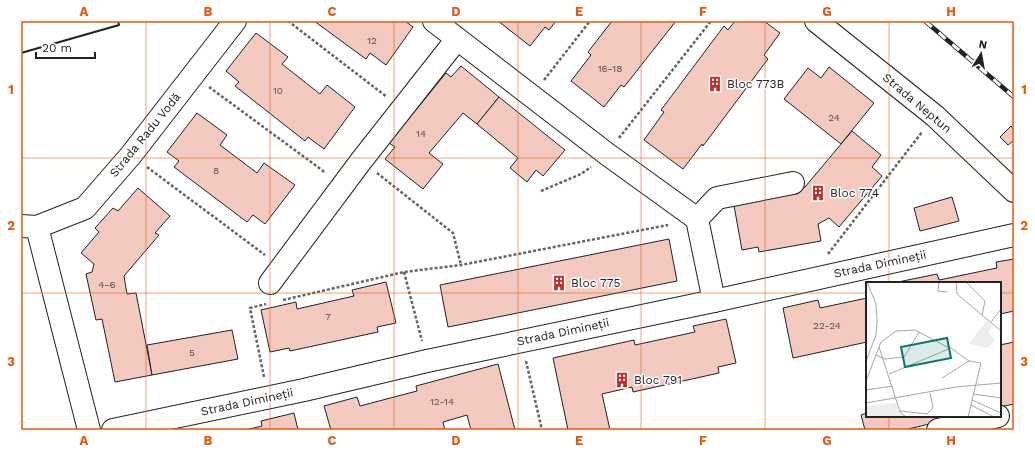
<svg xmlns="http://www.w3.org/2000/svg" width="1035" height="451" font-family="'Work Sans',sans-serif">
<style>
.building{fill:#f3c9c0;stroke:#222}
.lines{fill:none;stroke-linecap:round;stroke-linejoin:round}
.minor-casing{stroke:#222;stroke-width:24}
.path{stroke:#646464;stroke-width:2.5;stroke-dasharray:3 2;stroke-linecap:butt}
.minor{stroke:#fff;stroke-width:22}
.rail-casing{stroke:#222;stroke-width:4.5}
.rail{stroke:#fff;stroke-width:3;stroke-dasharray:9;stroke-linecap:butt}
.wall{stroke:#222;stroke-width:2}
.grid{fill:none;stroke:#e8590c;stroke-width:1;stroke-opacity:0.55}
.labels{text-anchor:middle;stroke-width:3;stroke-linejoin:round;paint-order:stroke}
.number-label{font-size:10px;fill:#564c4a}
.poi-label{font-size:12px;fill:#222;stroke:#fff;text-anchor:start}
.street-label{font-size:12px;fill:#222;stroke:#fff}
.inset-road{fill:none;stroke:#a7a7a7;stroke-width:1}
.view{fill:#0f766e;fill-opacity:0.15;stroke:#0f766e;stroke-width:2}
.inset-edge{fill:none;stroke:#222;stroke-width:2}
.neatline{fill:none;stroke:#e8590c;stroke-width:1.5}
.grid-label{font-size:13px;text-anchor:middle;font-weight:bold;fill:#e8590c}
</style>
<rect width="100%" height="100%" fill="#fff"/>
<g class="building">
<path d="M314,21H405L413,27L386,65L370,53L366,59Z"/>
<path d="M498,21H556L549,30L545,27L530,46Z"/>
<path d="M612,21H676L624,87L621,85L604,107L571,81L591,55L588,52Z"/>
<path d="M735,21H764L780,33L764,55L768,59L703,146L702,144L683,169L644,140L664,112L661,110L724,26L728,30Z"/>
<path d="M256,33L288,57L282,64L320,94L327,85L355,107L324,149L308,137L305,141L235,86L239,82L226,71Z"/>
<path d="M461,66L499,97L477,124L463,113L429,153L443,164L423,189L385,159L395,147L389,143L446,73L451,77Z"/>
<path d="M829,67L874,103L841,144L784,99L808,68L821,78Z"/>
<path d="M499,97L565,150L543,176L536,170L527,182L510,168L518,158L477,124Z"/>
<path d="M197,113L227,135L220,145L257,173L264,163L295,185L265,224L253,215L247,222L174,167L179,161L167,152Z"/>
<path d="M1011,126L1014,130V140L1008,145L1000,137Z"/>
<path d="M852,131L881,155L872,167L882,176L839,227L829,218L818,224L821,241L759,252L758,247L742,250L733,200L805,187Z"/>
<path d="M138,188L170,216L155,233L159,235L124,276L127,294L136,293L152,375L115,382L102,319L96,320L86,274L92,272L94,264L81,253L99,232L95,228L113,208L118,211Z"/>
<path d="M952,197L959,221L920,231L914,208Z"/>
<path d="M669,239L677,281L448,327L440,285Z"/>
<path d="M1014,259V311L1000,314V283H893L937,274L939,280L997,268L996,262Z"/>
<path d="M386,282L396,323L377,327L378,332L290,351L289,348L270,352L261,310L296,302L297,309L354,296L352,290Z"/>
<path d="M867,298V342L793,358L783,308L818,300L820,308Z"/>
<path d="M726,319L736,363L718,367L719,373L633,392L632,387L602,394L610,430H568L553,358L634,340L635,345L695,332L693,326Z"/>
<path d="M232,330L238,359L152,375L147,345Z"/>
<path d="M1014,342V404L1000,407V345Z"/>
<path d="M498,364L515,430H471L467,415L443,422L445,430H331L324,406L357,397L360,406L417,391L416,386Z"/>
<path d="M294,413L298,430H245L262,426L261,421Z"/>
<path d="M867,413V416H963L904,430H865L861,415Z"/>
</g>
<g class="lines">
<defs>
<g id="minor">
<path d="M434,21L607,154L697,219L714,301"/>
<path d="M816,21L935,116L1014,191"/>
<path d="M697,219L717,198L793,183"/>
<path d="M21,226L37,227L85,208L131,155L235,21"/>
<path d="M37,227L89,430"/>
<path d="M270,283L361,161L457,39"/>
<path d="M113,430L304,390L427,361L714,301L1014,235"/>
<path d="M938,430L998,416"/>
</g>
</defs>
<use href="#minor" class="minor-casing"/>
<g class="path">
<path d="M288,21L387,97"/>
<path d="M544,80L590,21"/>
<path d="M209,87L326,173"/>
<path d="M619,138L711,21"/>
<path d="M147,167L265,255"/>
<path d="M377,173L453,233L461,265"/>
<path d="M541,191L581,174L591,167"/>
<path d="M828,254L922,132"/>
<path d="M404,272L422,341"/>
<path d="M283,300L404,272L461,265L668,225"/>
<path d="M526,361L542,430"/>
<path d="M264,377L250,308L266,304"/>
</g>
<use href="#minor" class="minor"/>
<defs>
<path id="rail" d="M925,21L1014,97"/>
</defs>
<use href="#rail" class="rail-casing"/>
<use href="#rail" class="rail"/>
<path class="wall" d="M21,53L119,25L118,21"/>
</g>
<path class="grid" d="M146,21V430M270,21V430M394,21V430M518,21V430M641,21V430M765,21V430M889,21V283M21,158H1014M21,293H867M1000,293H1014M889,416V430"/>
<defs>
<symbol id="building-bare" viewBox="-9 -9 18 18"><path d="M-4-6H4V6H1V3H-1V6H-4ZM-2.5-4.3h1.7v1.8h-1.7ZM.8-4.3h1.7v1.8H.8ZM-2.5-1h1.7V.8h-1.7ZM.8-1h1.7V.8H.8Z" fill="#c62828" stroke="#fff" stroke-width="2.5" paint-order="stroke"/></symbol>
</defs>
<g fill-rule="evenodd">
<use href="#building-bare" x="704" y="73" width="22" height="22"/>
<use href="#building-bare" x="807" y="182" width="22" height="22"/>
<use href="#building-bare" x="548" y="272" width="22" height="22"/>
<use href="#building-bare" x="611" y="369" width="22" height="22"/>
</g>
<g class="labels">
<g class="number-label">
<text x="372" y="44">12</text>
<text x="610" y="72">16-18</text>
<text x="278" y="94">10</text>
<text x="834" y="121">24</text>
<text x="421" y="137">14</text>
<text x="216" y="174">8</text>
<text x="107" y="288">4-6</text>
<text x="328" y="320">7</text>
<text x="827" y="329">22-24</text>
<text x="192" y="356">5</text>
<text x="442" y="405">12-14</text>
</g>
<g class="poi-label">
<text x="727" y="88">Bloc 773B</text>
<text x="830" y="197">Bloc 774</text>
<text x="571" y="287">Bloc 775</text>
<text x="634" y="384">Bloc 791</text>
</g>
<g class="street-label">
<text transform="translate(917 103) rotate(40)" y="4">Strada Neptun</text>
<text transform="translate(145 135) rotate(-51)" y="4">Strada Radu Vodă</text>
<text transform="translate(880 264) rotate(-12)" y="4">Strada Dimineții</text>
<text transform="translate(563 332) rotate(-12)" y="4">Strada Dimineții</text>
<text transform="translate(247 402) rotate(-12)" y="4">Strada Dimineții</text>
</g>
</g>
<g transform="translate(866 282)">
<rect width="135" height="135" fill="#fff"/>
<path d="M121,38L127,44L122,50L129,58L122,66L103,62ZM30,121L33,130L39,135H0V124Z" fill="#eee"/>
<path class="inset-road" d="M73,0L72,9L81,10M90,0L91,12L135,49M100,0L119,19L116,33M125,40L135,27M13,65L34,130L40,135M10,73L19,77L38,75L53,50M0,79L10,53L11,40L10,22L1,0M23,92L85,66L103,79L115,81L102,135M76,96L103,79M0,99L15,60L30,49L49,48L83,66M0,108L27,104M107,112L135,116M106,118L135,131M0,121L90,105L135,101M105,123L128,135M34,129L61,132L67,126L64,111"/>
<path class="view" d="M81,56L85,76L39,85L35,65Z"/>
<rect width="135" height="135" class="inset-edge"/>
</g>
<rect width="1035" height="451" fill="none" stroke="#ffffff" stroke-width="44"/>
<g transform="translate(981 54) rotate(11)" stroke="#ffffff" stroke-width="3" paint-order="stroke">
<path d="M0-3L7 15L0 10L-7 15Z" fill="#222222"/>
<text y="-6" font-size="11" font-weight="bold" text-anchor="middle" fill="#222222">N</text>
</g>
<path d="M36 52v6h59v-6" fill="none" stroke="#222222" stroke-width="2"/>
<text x="42" y="52" font-size="12" fill="#222222" stroke="#ffffff" stroke-width="3" paint-order="stroke">20 m</text>
<rect x="22" y="22" width="991" height="407" class="neatline"/>
<g class="grid-label">
<text x="84" y="16">A</text>
<text x="208" y="16">B</text>
<text x="332" y="16">C</text>
<text x="456" y="16">D</text>
<text x="579" y="16">E</text>
<text x="703" y="16">F</text>
<text x="827" y="16">G</text>
<text x="951" y="16">H</text>
<text x="11" y="94">1</text>
<text x="1024" y="94">1</text>
<text x="11" y="230">2</text>
<text x="1024" y="230">2</text>
<text x="11" y="366">3</text>
<text x="1024" y="366">3</text>
<text x="84" y="445">A</text>
<text x="208" y="445">B</text>
<text x="332" y="445">C</text>
<text x="456" y="445">D</text>
<text x="579" y="445">E</text>
<text x="703" y="445">F</text>
<text x="827" y="445">G</text>
<text x="951" y="445">H</text>
</g>
</svg>
